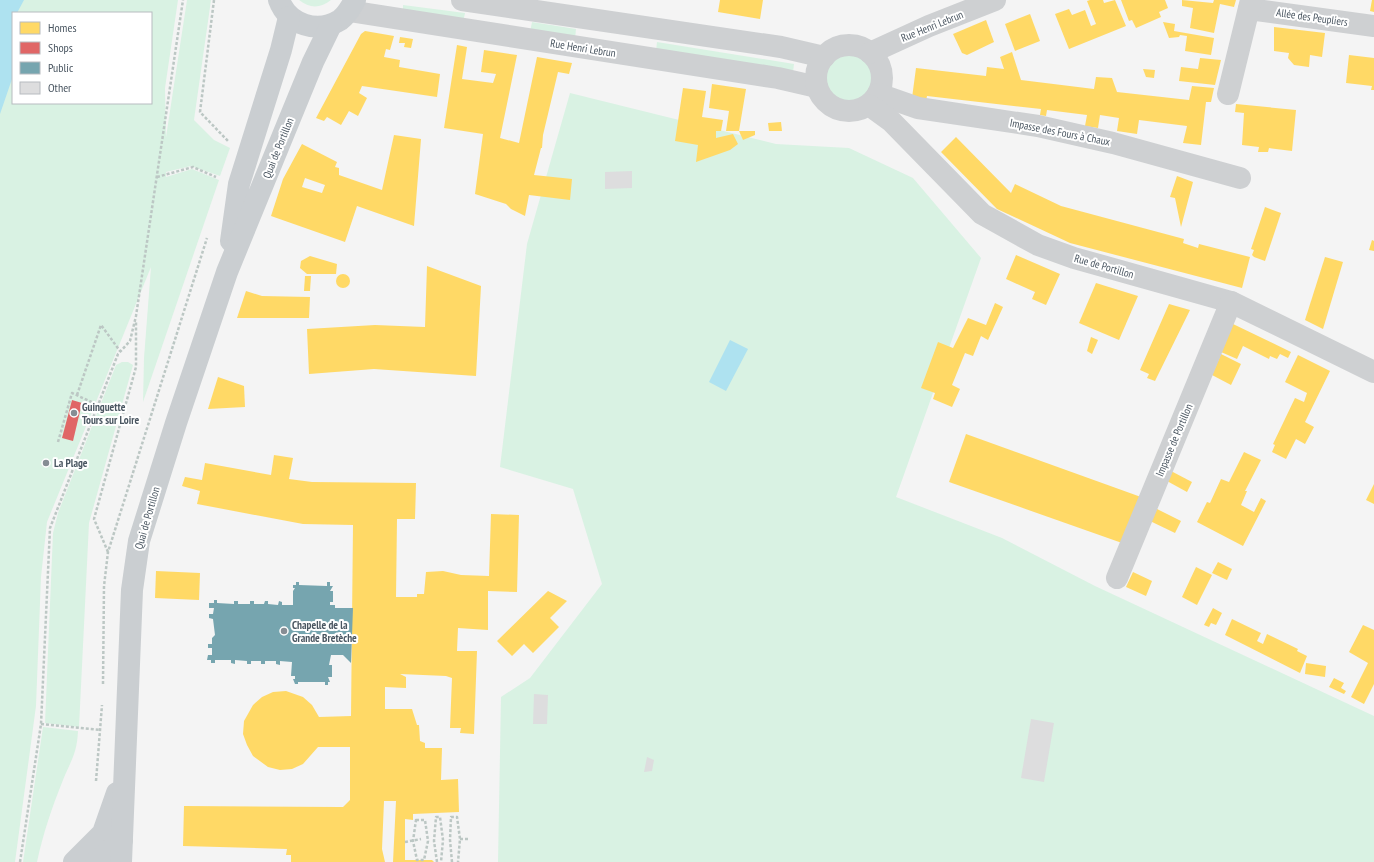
<svg xmlns="http://www.w3.org/2000/svg" width="1374" height="862" font-family="'PT Sans Narrow',sans-serif">
<style>
.green{fill:#d9f2e3;fill-rule:evenodd}
.water{fill:#aee2f0}
.homes{fill:#ffd966;fill-rule:evenodd}
.shops{fill:#e06666}
.public{fill:#76a5af}
.building{fill:#ddddde}
.lines{fill:none;stroke-linecap:round;stroke-linejoin:round}
.path{stroke:#bcc7c4;stroke-width:2.5;stroke-dasharray:3 2;stroke-linecap:butt}
.minor{stroke:#ced0d2;stroke-width:22}
.major{stroke:#caced1;stroke-width:22}
.poi-dot{fill:#868d94;stroke:#fff;stroke-width:1.5}
.labels{text-anchor:middle;stroke-width:4;stroke-linejoin:round;paint-order:stroke}
.street-label{font-size:11px;fill:#4a5661;stroke:#fff}
.poi-label{font-size:11px;font-weight:bold;fill:#4a5661;stroke:#fff;text-anchor:start}
</style>
<rect width="100%" height="100%" fill="#f4f4f4"/>
<g class="green">
<path d="M0,0H178L165,88L166,137L187,0H211L194,120L214,140L230,148L220,176L191,166L166,172V177L192,169L219,180L143,402L144,358L151,267L47,522L41,577L36,706L15,862H0ZM13,13H151V103H13Z"/>
<path d="M299,0H331C321,8 310,9 299,0Z"/>
<path d="M403,5L465,13L463,23L403,14Z"/>
<path d="M532,22L576,29L575,39L530,32Z"/>
<path d="M657,42L794,64L793,72L656,51Z"/>
<circle cx="849" cy="78" r="23"/>
<path d="M570,93L776,144L849,148L913,178L981,258L896,497L1002,538L1095,586L1374,716V862H498L501,697L530,678L602,584L573,489L500,467L527,244Z"/>
<path d="M122,362H128L133,365L89,523L79,727L45,723L53,533L58,513L116,365Z"/>
<path d="M43,727L78,731C77,754 71,760 63,780C52,807 43,834 37,862H23Z"/>
</g>
<g class="water">
<path d="M0,0H24L17,13H13L12,79L0,114Z"/>
<path d="M730,340L748,349L726,391L709,382Z"/>
</g>
<g class="homes">
<path d="M720,0H763L760,19L718,12Z"/>
<path d="M1090,0H1103L1104,3L1115,0L1126,26L1069,49L1055,14L1069,9L1072,15L1085,10L1091,26L1096,24L1087,1Z"/>
<path d="M1121,0H1165L1168,8L1159,12L1161,17L1136,28L1132,20L1129,21Z"/>
<path d="M1182,0L1213,3L1214,0H1236L1234,7L1220,4L1214,33L1190,28L1193,8L1182,6Z"/>
<path d="M1372,0H1374V12L1370,11Z"/>
<path d="M1030,14L1040,41L1015,51L1005,24Z"/>
<path d="M986,20L994,42L967,55L962,53L953,34Z"/>
<path d="M1163,22L1175,24L1174,31L1214,38L1211,55L1185,51L1187,36L1180,35L1179,37L1169,38Z"/>
<path d="M1274,27L1325,33L1322,57L1310,55L1309,67L1294,65L1288,58L1289,53L1274,51Z"/>
<path d="M365,31L394,36L390,50L386,49L384,57L400,60L399,67L440,74L437,97L362,86L359,93L367,98L358,116L349,111L341,125L327,117L324,121L316,118L361,34Z"/>
<path d="M400,37L413,39L411,48L404,47L405,43H399Z"/>
<path d="M457,45L467,47L462,79L493,83L496,74L481,72L484,50L517,55L500,138L519,143L537,57L572,63L569,74L558,72L543,135L542,148H541L534,175L572,179L570,200L529,195L525,216L511,209L506,204L475,194L483,134L444,128Z"/>
<path d="M1012,52L1021,80L1094,89L1096,77L1112,78L1117,92L1189,100L1192,86L1214,88L1211,102H1206L1201,145L1183,143L1187,126L1139,120L1137,134L1117,131L1119,118L1100,115L1098,128L1085,126L1087,115L1047,110L1046,116L1040,115L1041,109L927,96L926,101L912,98L916,68L986,76L987,67L1004,69L1000,57Z"/>
<path d="M1349,55L1374,58V90H1371L1372,86L1346,83Z"/>
<path d="M1200,58L1221,60L1215,85L1179,81L1181,67L1198,69Z"/>
<path d="M1143,69L1155,70L1154,78L1146,77Z"/>
<path d="M712,84L746,89L739,131H726L729,111L709,108Z"/>
<path d="M683,88L706,91L702,117L723,120L721,131H716V138L733,134L738,144L730,150L696,162L698,145L675,141Z"/>
<path d="M1236,104L1296,110L1292,151L1269,148L1268,152H1258L1259,147L1242,145L1244,113L1235,112Z"/>
<path d="M781,122L782,131H769L768,123Z"/>
<path d="M739,131H755V135L743,140Z"/>
<path d="M394,135L421,139L414,226L357,206L345,242L271,216L283,179L302,144L337,162L335,167L339,168V175L382,190ZM305,178L325,185L322,193L302,187Z"/>
<path d="M956,137L1011,193L1015,184L1061,206L1184,239L1183,243L1198,248L1199,244L1250,257L1242,288L1070,243L997,209L941,152Z"/>
<path d="M1177,176L1193,182L1181,227L1175,198L1170,197Z"/>
<path d="M1265,207L1281,213L1265,261L1254,257L1252,255L1254,250L1251,249Z"/>
<path d="M1372,240L1374,241V251L1369,250Z"/>
<path d="M1016,255L1060,274L1046,305L1032,299L1035,292L1006,279Z"/>
<path d="M310,256L337,264L336,274H307L300,268L301,261Z"/>
<path d="M1325,257L1343,262L1323,329L1305,320Z"/>
<path d="M427,266L481,286L476,376L374,369L309,374L307,329L375,325L425,327Z"/>
<circle cx="343" cy="281" r="7"/>
<path d="M305,276H311L310,291H304Z"/>
<path d="M1096,283L1138,296L1119,340L1079,323Z"/>
<path d="M246,291L262,296L310,297L309,318H237Z"/>
<path d="M995,303L1003,307L988,340L981,336L973,356L965,353L952,385L960,389L952,407L933,399L935,393L921,388L938,342L953,348L968,318L986,325Z"/>
<path d="M1169,304L1190,310L1155,381L1147,378L1149,374L1140,370Z"/>
<path d="M1233,324L1291,352L1288,358L1280,354L1277,359L1270,356L1269,359L1243,346L1237,359L1221,352Z"/>
<path d="M1091,337L1098,340L1092,354L1087,351Z"/>
<path d="M1221,354L1241,364L1231,385L1212,375Z"/>
<path d="M1298,355L1330,371L1305,422L1314,427L1305,444L1296,439L1286,459L1272,452L1275,445L1273,444L1295,398L1304,402L1307,393L1285,382Z"/>
<path d="M218,377L244,386L245,407L208,409Z"/>
<path d="M966,434L1141,497L1122,543L949,482Z"/>
<path d="M1244,452L1261,460L1245,491H1247L1241,505L1254,512L1261,498L1266,501L1243,546L1197,522L1207,502L1210,503L1221,479L1229,482Z"/>
<path d="M274,455L293,458L289,479L312,482L416,483L415,519H397L396,597H417V594H424L426,572L443,571L461,575L489,576L491,514L519,515L517,592L488,591V630L458,628L457,651H477L474,734L460,733L461,728H450L452,678L446,676L400,674L406,677V688L385,687V709H412L417,725H419L420,741L425,743V748H442L441,780L458,779L459,812L413,814V820L405,819V860H432L434,862H393L396,801H384L382,849L385,862H291V855H286L287,849L183,846L184,806L340,807H343L350,800V747H318L303,764L292,769L280,770L268,767L253,756L247,745L243,734L244,721L253,705L262,697L273,692L286,691L303,697L312,705L319,717L351,716L353,525L303,524L197,504L200,491L182,486L185,477L202,480L205,463L271,475Z"/>
<path d="M1171,471L1192,482L1187,492L1167,481Z"/>
<path d="M1374,484V504L1366,500Z"/>
<path d="M1157,509L1181,521L1175,533L1150,521Z"/>
<path d="M1218,562L1232,569L1227,580L1212,573Z"/>
<path d="M1196,567L1212,575L1197,605L1182,597Z"/>
<path d="M156,571L200,573L199,600L155,598Z"/>
<path d="M1133,572L1152,581L1146,596L1126,587Z"/>
<path d="M548,591L567,601L550,618L559,627L533,653L524,644L512,656L497,641Z"/>
<path d="M1213,608L1222,613L1216,625L1211,623L1209,627L1204,625Z"/>
<path d="M1232,619L1261,633L1257,641L1263,644L1267,634L1298,649L1297,651L1307,656L1300,673L1225,635Z"/>
<path d="M1363,625L1374,630V684L1364,704L1351,697L1368,663L1349,652Z"/>
<path d="M1306,663L1326,666L1325,677L1305,674Z"/>
<path d="M1334,678L1344,683L1341,688L1346,691L1344,694L1329,687Z"/>
</g>
<path class="shops" d="M72,400L82,403L73,441L62,438Z"/>
<path class="public" d="M296,582H299V585L327,586V582H330V586H333L330,591H333V602H330V605H335V608H353L351,663L343,655H331L329,665H332V677H328L330,682H328V685H325V682H298V684H295L293,679H295V676H291L292,662L280,661V665L276,664V661H265V664H261V661H251V664H247V661L235,660V664L231,663V660H215V663H211V660H207L208,655H212V648H208V644H212V638L215,635L213,619L209,618V614H213L214,608H209V603H214V600H217V603L234,604V601H238V604H250V601H254V604H264L265,601H268V604L278,605L279,601L282,602V605H293V591L295,588H293V585H296Z"/>
<g class="building">
<path d="M632,171V188L605,189V172Z"/>
<path d="M534,694L548,695L547,724H533Z"/>
<path d="M1031,719L1054,723L1044,782L1021,778Z"/>
<path d="M647,757L654,760L652,771L644,772Z"/>
</g>
<g class="lines">
<g class="path">
<path d="M214,0L200,112L228,141"/>
<path d="M157,177L193,167L216,177"/>
<path d="M77,395L101,325L120,351"/>
<path d="M58,442L72,393L98,405"/>
<path d="M108,552L94,519L136,367V321"/>
<path d="M103,684L104,586L108,552L207,238"/>
<path d="M41,724L100,730"/>
<path d="M96,781L102,705"/>
<path d="M416,820H425L428,841L424,860H417L413,841Z"/>
<path d="M460,839H469"/>
<path d="M405,842L421,839"/>
<path d="M20,862L41,724L50,528L118,354L130,341L136,316L183,0"/>
<path d="M437,862L434,841L436,817H440L443,840L441,862"/>
<path d="M452,862L450,840L451,817H457L460,839L458,862"/>
</g>
<g class="minor">
<path d="M462,0L781,47L824,57"/>
<path d="M1249,9L1374,26"/>
<path d="M349,11L778,78L817,87"/>
<circle cx="849" cy="78" r="33"/>
<path d="M870,53L929,26L995,0"/>
<path d="M878,94L918,108L1038,126L1113,143L1240,178"/>
<path d="M1228,94L1251,0"/>
<path d="M869,105L891,121L982,214L1038,245L1074,258L1231,302L1374,372"/>
<path d="M1117,578L1231,302"/>
</g>
<g class="major">
<path d="M279,0C288,25 318,34 340,20C347,15 351,7 355,0"/>
<path d="M231,241L239,184L281,50L289,17"/>
<path d="M74,862L103,833L117,793"/>
<path d="M96,862L122,840"/>
<path d="M121,862L132,590L139,541L176,423L227,272L313,62L331,25"/>
</g>
</g>
<g class="poi-dot">
<circle cx="74" cy="413" r="4"/>
<circle cx="46" cy="463" r="4"/>
<circle cx="284" cy="631" r="4"/>
</g>
<g class="labels">
<g class="street-label">
<text transform="translate(1312 17) rotate(8)" y="4">Allée des Peupliers</text>
<text transform="translate(932 26) rotate(-22)" y="4">Rue Henri Lebrun</text>
<text transform="translate(583 48) rotate(9)" y="4">Rue Henri Lebrun</text>
<text transform="translate(1060 132) rotate(11)" y="4">Impasse des Fours à Chaux</text>
<text transform="translate(278 148) rotate(-68)" y="4">Quai de Portillon</text>
<text transform="translate(1104 266) rotate(16)" y="4">Rue de Portillon</text>
<text transform="translate(1174 440) rotate(-67)" y="4">Impasse de Portillon</text>
<text transform="translate(147 518) rotate(-74)" y="4">Quai de Portillon</text>
</g>
<g class="poi-label">
<text x="82" y="411">Guinguette<tspan x="82" dy="13">Tours sur Loire</tspan></text>
<text x="54" y="467">La Plage</text>
<text x="292" y="629">Chapelle de la<tspan x="292" dy="13">Grande Bretèche</tspan></text>
</g>
</g>
<rect x="12" y="12" width="140" height="92" fill="#ffffff" stroke="#b7bbc0"/>
<rect x="20" y="22" width="20" height="12" fill="#ffd966" stroke="#b7bbc0"/>
<text x="48" y="32" font-size="12" fill="#4a5661">Homes</text>
<rect x="20" y="42" width="20" height="12" fill="#e06666" stroke="#b7bbc0"/>
<text x="48" y="52" font-size="12" fill="#4a5661">Shops</text>
<rect x="20" y="62" width="20" height="12" fill="#76a5af" stroke="#b7bbc0"/>
<text x="48" y="72" font-size="12" fill="#4a5661">Public</text>
<rect x="20" y="82" width="20" height="12" fill="#ddddde" stroke="#b7bbc0"/>
<text x="48" y="92" font-size="12" fill="#4a5661">Other</text>
</svg>
